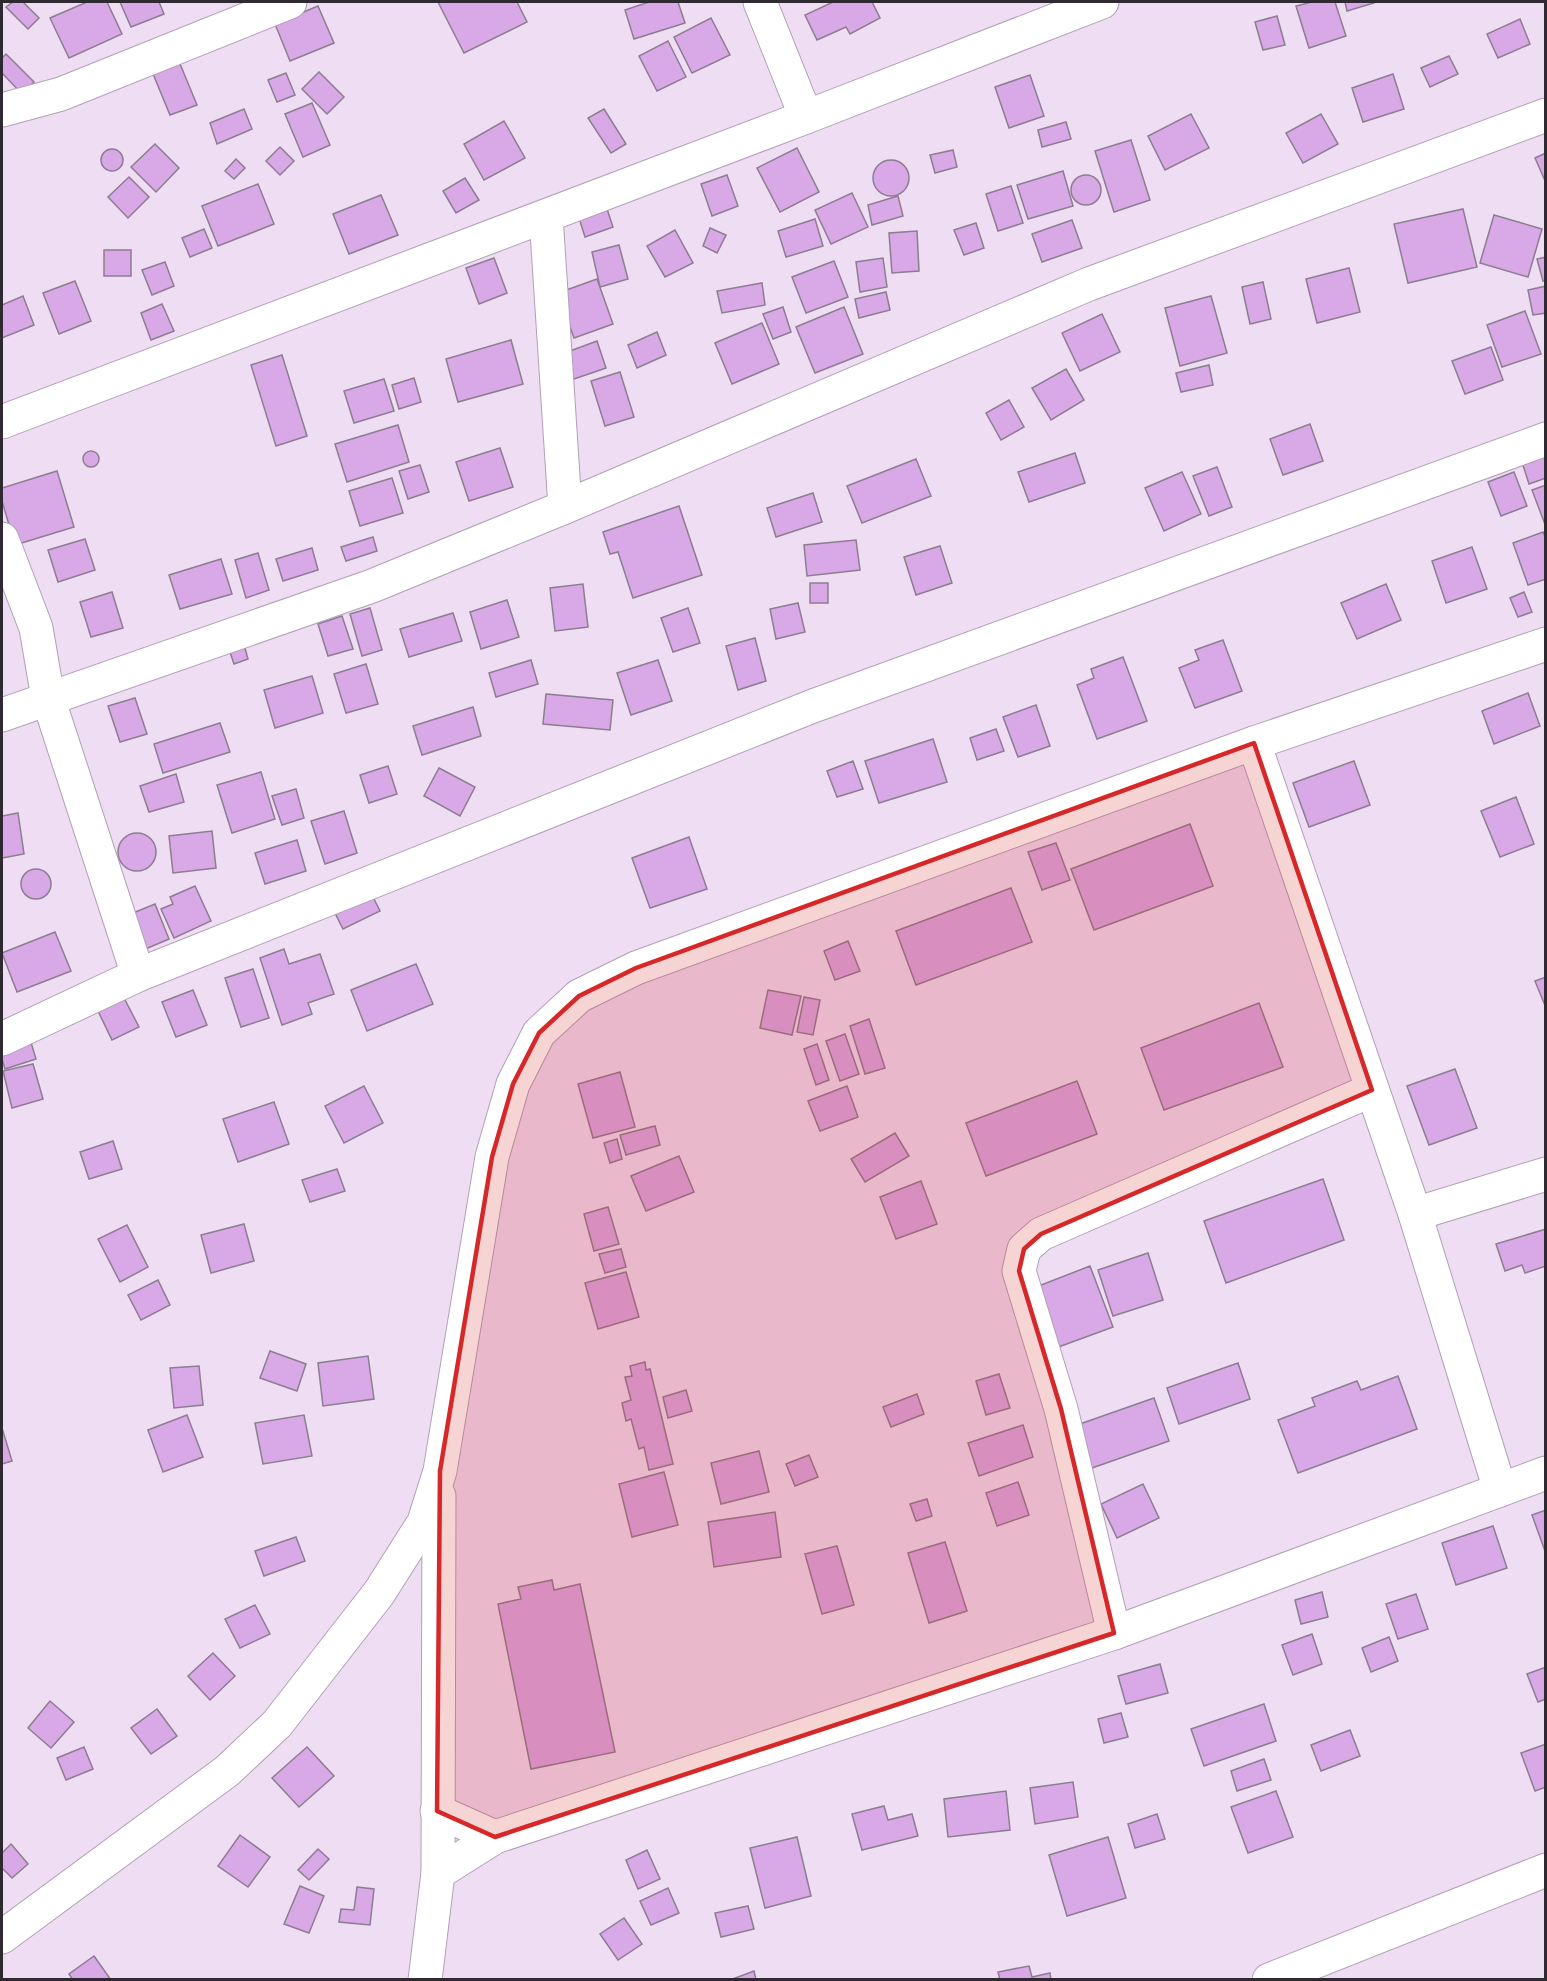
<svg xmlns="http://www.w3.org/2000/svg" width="1547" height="1981" font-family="'Space Grotesk',sans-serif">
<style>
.building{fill:#d9a9e7;stroke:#8d7d91;stroke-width:1.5}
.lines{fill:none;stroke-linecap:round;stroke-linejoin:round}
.minor-casing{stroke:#b1a1b6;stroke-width:35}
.minor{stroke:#fff;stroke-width:33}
.marked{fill:#d62828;fill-opacity:0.2;stroke:#d62828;stroke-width:4.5;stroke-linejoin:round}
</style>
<rect width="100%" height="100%" fill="#eeddf3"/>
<g class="building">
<path d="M13,2H23L39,18L28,29L6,7Z"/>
<path d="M87,2H107L122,34L69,58L50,18Z"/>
<path d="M120,2H159L164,14L131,27Z"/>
<path d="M438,2H517L527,22L464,53Z"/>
<path d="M649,2H678L685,23L634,39L625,10Z"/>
<path d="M833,2H872L880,18L850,34L846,27L817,40L805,15Z"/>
<path d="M1312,2H1335L1346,36L1309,48L1296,6Z"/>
<path d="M1345,2H1374V3L1347,11Z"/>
<path d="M318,6L334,43L290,61L275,24Z"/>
<path d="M1277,16L1285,45L1263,50L1255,22Z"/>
<path d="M711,18L730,55L692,73L674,37Z"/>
<path d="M1520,19L1530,44L1498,58L1487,34Z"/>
<path d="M668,41L686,77L657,91L639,56Z"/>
<path d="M6,54L34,82L22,94L2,73V58Z"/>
<path d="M1449,56L1458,74L1430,87L1421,68Z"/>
<path d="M178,59L197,105L170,115L151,69Z"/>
<path d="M319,72L344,97L327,114L302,89Z"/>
<path d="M286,73L295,95L277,102L268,80Z"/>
<path d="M1393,74L1404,109L1363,122L1352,88Z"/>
<path d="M1030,75L1044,116L1009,128L995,87Z"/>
<path d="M312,103L330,145L303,157L285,114Z"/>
<path d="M244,109L252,129L217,144L210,123Z"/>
<path d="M604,109L626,144L611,153L588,118Z"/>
<path d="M1191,114L1209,148L1165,170L1148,136Z"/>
<path d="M1321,114L1338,144L1303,163L1286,133Z"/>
<path d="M504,121L525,158L484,180L464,144Z"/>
<path d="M1066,122L1071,139L1042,147L1038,130Z"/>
<path d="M1131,140L1150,200L1114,212L1095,151Z"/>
<path d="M155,144L179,168L156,192L131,167Z"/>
<path d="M280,147L294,161L280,175L266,161Z"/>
<path d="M797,148L819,192L780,212L757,168Z"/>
<circle cx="112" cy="160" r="11"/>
<path d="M953,150L957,167L935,173L930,155Z"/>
<path d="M1546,153V183L1535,158Z"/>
<path d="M236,159L245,168L234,179L225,171Z"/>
<circle cx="891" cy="178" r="18"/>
<path d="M1063,171L1073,206L1028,219L1017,185Z"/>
<path d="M727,175L738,206L712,216L701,184Z"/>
<circle cx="1086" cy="190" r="15"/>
<path d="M129,177L149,197L128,218L108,197Z"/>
<path d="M465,178L479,200L456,213L443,191Z"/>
<path d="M258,184L274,224L218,246L202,206Z"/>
<path d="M1011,186L1023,223L998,231L986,194Z"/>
<path d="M852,193L868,227L831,244L815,210Z"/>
<path d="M381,195L398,235L349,254L333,214Z"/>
<path d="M898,196L903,216L872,225L868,205Z"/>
<path d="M607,209L613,227L585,237L579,218Z"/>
<path d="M1463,209L1477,267L1408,283L1394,224Z"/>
<path d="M1494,215L1542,229L1528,277L1480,263Z"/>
<path d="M815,219L823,246L786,257L778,231Z"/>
<path d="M1072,220L1082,248L1042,262L1032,234Z"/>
<path d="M976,223L984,248L964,255L954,230Z"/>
<path d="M710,228L726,235L717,253L703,246Z"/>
<path d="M204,229L212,248L190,257L182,238Z"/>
<path d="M675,230L693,263L665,277L647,246Z"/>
<path d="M917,231L919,271L892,273L889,233Z"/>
<path d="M619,245L628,279L600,287L592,252Z"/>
<rect x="104" y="250" width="27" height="26"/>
<path d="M1546,257V280L1543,281L1537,259Z"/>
<path d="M494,258L507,293L479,304L466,268Z"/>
<path d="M883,258L887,287L860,292L856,262Z"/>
<path d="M834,261L848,297L806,313L792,277Z"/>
<path d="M165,262L174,286L152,295L142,270Z"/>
<path d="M1349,268L1360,312L1317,323L1306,279Z"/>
<path d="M597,279L613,324L574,338L558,293Z"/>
<path d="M75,281L91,321L59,334L43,293Z"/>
<path d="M1263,282L1271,319L1250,324L1242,287Z"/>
<path d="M762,283L765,305L722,313L717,291Z"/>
<path d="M1546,286V313L1533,315L1528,290Z"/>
<path d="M886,292L890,310L859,318L855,299Z"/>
<path d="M23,296L34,325L2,338V305Z"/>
<path d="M1211,296L1227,353L1180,366L1165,308Z"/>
<path d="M162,304L174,331L151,340L141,313Z"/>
<path d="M783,307L791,332L773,339L763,314Z"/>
<path d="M844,307L863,354L815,373L796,327Z"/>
<path d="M1525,311L1541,354L1502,367L1487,325Z"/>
<path d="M1102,314L1120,352L1080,371L1062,333Z"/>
<path d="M762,323L779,364L732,384L715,343Z"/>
<path d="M657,332L666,355L637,368L628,345Z"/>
<path d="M511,340L523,384L458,402L446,359Z"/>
<path d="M597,341L606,368L571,380L562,354Z"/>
<path d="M1491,347L1503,380L1465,394L1452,361Z"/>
<path d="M282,355L307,436L276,446L251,365Z"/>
<path d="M1209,365L1213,385L1181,392L1176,373Z"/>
<path d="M1066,369L1084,400L1051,420L1032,388Z"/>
<path d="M620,372L634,417L605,426L591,381Z"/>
<path d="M414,378L421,402L399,409L392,385Z"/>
<path d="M384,379L394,411L354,423L344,391Z"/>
<path d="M1009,400L1024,427L1001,440L986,413Z"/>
<path d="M1310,424L1323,461L1283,475L1270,439Z"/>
<path d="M398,425L409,462L347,482L335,444Z"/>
<path d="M500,448L513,487L469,501L456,462Z"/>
<circle cx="91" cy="459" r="8"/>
<path d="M1075,453L1085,483L1029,502L1018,472Z"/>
<path d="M1546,456V478L1529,484L1522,462Z"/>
<path d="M916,459L931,496L862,523L847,486Z"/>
<path d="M420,465L429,492L408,499L399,471Z"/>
<path d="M1217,467L1232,507L1209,516L1193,476Z"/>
<path d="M57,471L74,527L15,545L2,501V488Z"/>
<path d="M1182,472L1201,514L1164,531L1145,488Z"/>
<path d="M1514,472L1527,506L1501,516L1488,482Z"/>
<path d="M392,478L403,513L360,526L349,491Z"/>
<path d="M1546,485V527L1532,490Z"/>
<path d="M813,493L822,522L776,537L767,508Z"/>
<path d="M679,506L702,575L633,598L618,552L610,554L603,532Z"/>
<path d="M1543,532L1546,539V579L1528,585L1513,543Z"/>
<path d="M373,537L377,551L346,561L341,547Z"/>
<path d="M85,539L95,570L58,582L48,550Z"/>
<path d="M856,540L860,570L807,576L804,545Z"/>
<path d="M940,546L952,583L916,595L904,557Z"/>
<path d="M1472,547L1487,589L1446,603L1432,561Z"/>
<path d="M312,548L318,570L283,581L276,559Z"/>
<path d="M258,553L269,590L246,598L235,560Z"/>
<path d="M221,559L232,594L180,609L169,575Z"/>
<rect x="810" y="583" width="18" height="20"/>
<path d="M583,584L588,627L555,631L550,588Z"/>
<path d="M1386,584L1401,620L1357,639L1341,603Z"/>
<path d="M112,592L123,628L91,637L80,602Z"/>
<path d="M1524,592L1532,612L1518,617L1510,598Z"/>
<path d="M507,600L519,637L481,649L470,612Z"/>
<path d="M798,603L805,632L776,639L770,609Z"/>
<path d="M370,608L382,650L362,656L350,614Z"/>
<path d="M688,608L700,643L673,652L661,618Z"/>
<path d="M453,613L462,641L409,657L400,629Z"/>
<path d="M342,616L353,649L328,656L318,624Z"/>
<path d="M755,638L766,681L738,690L726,646Z"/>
<path d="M1223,640L1242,691L1195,708L1179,668L1199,660L1195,650Z"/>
<path d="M243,641L248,659L234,664L228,646Z"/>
<path d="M1123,657L1147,721L1097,739L1077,685L1094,678L1091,669Z"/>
<path d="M531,660L538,684L496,697L489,673Z"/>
<path d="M658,660L672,701L631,715L617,673Z"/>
<path d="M366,664L378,704L346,713L334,674Z"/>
<path d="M312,676L323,713L275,728L264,690Z"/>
<path d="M1528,693L1540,726L1494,744L1482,711Z"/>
<path d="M546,694L613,700L610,730L543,724Z"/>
<path d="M135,698L147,734L120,742L108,706Z"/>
<path d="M1036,705L1050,746L1018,757L1003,717Z"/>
<path d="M473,707L481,736L422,755L413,726Z"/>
<path d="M220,723L230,752L163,773L154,744Z"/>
<path d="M996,729L1004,751L977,760L970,738Z"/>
<path d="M933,739L947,782L879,803L865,761Z"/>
<path d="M853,761L863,789L837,797L827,771Z"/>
<path d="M1354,761L1370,805L1309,827L1293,783Z"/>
<path d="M388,766L397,794L369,803L360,775Z"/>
<path d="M439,768L475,787L460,816L424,796Z"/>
<path d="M261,772L275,819L232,833L217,785Z"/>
<path d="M176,774L184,802L149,812L140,786Z"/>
<path d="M296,789L304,818L282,825L272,796Z"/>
<path d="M1516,797L1534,844L1500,857L1481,811Z"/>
<path d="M344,811L357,853L325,864L311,821Z"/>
<path d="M18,813L24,854L2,858V816Z"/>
<path d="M1190,824L1213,886L1094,930L1071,869Z"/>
<path d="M212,831L216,868L173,873L169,836Z"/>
<circle cx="137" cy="852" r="19"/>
<path d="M689,837L707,889L650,908L632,858Z"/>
<path d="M297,840L306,871L265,884L255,853Z"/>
<path d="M1056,843L1070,880L1042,890L1028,852Z"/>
<circle cx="36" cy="884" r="15"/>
<path d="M195,886L211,921L174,938L161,909L173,904L170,897Z"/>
<path d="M1011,888L1032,942L916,985L896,931Z"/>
<path d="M370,891L380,911L343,929L333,909Z"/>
<path d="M155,904L169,939L136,953L121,918Z"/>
<path d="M55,932L71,971L17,992L2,953Z"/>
<path d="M848,941L860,971L835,980L824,951Z"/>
<path d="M284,949L289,964L320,954L334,994L308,1003L312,1014L282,1025L260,958Z"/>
<path d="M416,964L433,1004L367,1031L351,990Z"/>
<path d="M253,969L269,1018L241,1027L225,978Z"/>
<path d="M1546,977V1008L1535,981Z"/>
<path d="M193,990L207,1025L176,1037L162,1002Z"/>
<path d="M768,990L801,996L792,1035L760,1028Z"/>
<path d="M123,996L139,1027L112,1040L97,1009Z"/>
<path d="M804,997L820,1000L813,1035L797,1032Z"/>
<path d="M1259,1003L1283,1067L1164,1110L1141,1048Z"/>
<path d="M869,1019L885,1068L865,1074L850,1026Z"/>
<path d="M845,1034L859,1074L840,1081L826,1041Z"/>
<path d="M29,1036L36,1059L5,1069L2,1059V1045Z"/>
<path d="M817,1044L829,1080L816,1085L804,1049Z"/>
<path d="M33,1064L43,1099L12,1108L3,1071Z"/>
<path d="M1455,1069L1477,1128L1429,1145L1407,1086Z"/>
<path d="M620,1072L635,1127L593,1138L578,1084Z"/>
<path d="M1077,1081L1097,1134L986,1176L966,1123Z"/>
<path d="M364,1086L383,1123L344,1143L325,1106Z"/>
<path d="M847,1086L858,1117L820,1131L808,1101Z"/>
<path d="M274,1102L289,1144L238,1162L223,1119Z"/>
<path d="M655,1126L660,1145L626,1155L620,1135Z"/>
<path d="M895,1133L909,1156L865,1182L851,1159Z"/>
<path d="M617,1139L622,1159L610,1163L604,1143Z"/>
<path d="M113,1141L122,1169L89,1179L80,1152Z"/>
<path d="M679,1156L694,1192L646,1211L631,1176Z"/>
<path d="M337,1169L345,1191L310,1202L302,1180Z"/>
<path d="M1323,1179L1344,1240L1226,1283L1204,1221Z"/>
<path d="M921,1181L937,1224L896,1239L880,1197Z"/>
<path d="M608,1207L619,1244L594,1251L584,1214Z"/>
<path d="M244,1224L254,1261L211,1273L201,1235Z"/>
<path d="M127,1225L148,1267L120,1282L98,1239Z"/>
<path d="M1546,1229V1266L1525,1273L1522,1265L1505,1271L1496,1244Z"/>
<path d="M621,1249L626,1267L605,1273L599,1254Z"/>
<path d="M1148,1253L1163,1300L1113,1316L1098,1270Z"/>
<path d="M1090,1266L1113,1327L1053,1349L1031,1289Z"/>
<path d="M626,1272L639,1317L598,1329L585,1283Z"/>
<path d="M158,1280L170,1305L141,1320L128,1295Z"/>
<path d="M270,1351L306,1364L297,1391L260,1378Z"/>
<path d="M368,1356L374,1399L323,1406L318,1363Z"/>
<path d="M645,1362L646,1370L650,1369L673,1464L649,1470L644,1447L639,1449L631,1419L626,1421L622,1403L631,1400L625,1377L632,1376L630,1366Z"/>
<path d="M1238,1363L1250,1399L1179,1424L1167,1388Z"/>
<path d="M199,1366L203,1405L174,1408L170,1368Z"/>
<path d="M999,1374L1010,1408L986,1415L976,1381Z"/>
<path d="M1398,1376L1417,1429L1298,1473L1278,1420L1315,1406L1312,1398L1357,1381L1361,1390Z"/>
<path d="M686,1390L692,1411L668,1418L663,1397Z"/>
<path d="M917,1394L924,1414L891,1427L883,1407Z"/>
<path d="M1154,1398L1169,1441L1092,1468L1077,1425Z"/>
<path d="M187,1415L203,1457L163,1472L148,1430Z"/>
<path d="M304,1415L312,1456L263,1464L255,1423Z"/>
<path d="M1023,1425L1033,1457L979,1476L968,1443Z"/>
<path d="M2,1428L12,1461L2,1464Z"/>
<path d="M759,1451L769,1492L721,1504L711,1463Z"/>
<path d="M809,1455L818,1477L795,1486L786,1464Z"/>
<path d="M664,1472L678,1525L632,1537L619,1484Z"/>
<path d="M1018,1482L1029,1515L997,1526L986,1493Z"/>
<path d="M1143,1484L1159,1518L1117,1538L1101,1504Z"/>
<path d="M927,1499L932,1516L916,1521L910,1504Z"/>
<path d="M1546,1510V1554L1532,1515Z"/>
<path d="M775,1512L781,1557L714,1567L708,1522Z"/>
<path d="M1493,1526L1507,1568L1456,1585L1442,1543Z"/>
<path d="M296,1537L305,1561L264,1576L255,1551Z"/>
<path d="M945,1542L967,1611L929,1623L908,1553Z"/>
<path d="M837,1546L854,1605L822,1614L805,1554Z"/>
<path d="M552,1580L554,1590L580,1584L615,1752L531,1769L498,1604L521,1599L518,1587Z"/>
<path d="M1322,1592L1328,1617L1301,1624L1295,1600Z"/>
<path d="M1416,1594L1428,1629L1398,1639L1386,1604Z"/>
<path d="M255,1605L270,1634L240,1648L225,1619Z"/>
<path d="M1312,1634L1322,1664L1293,1675L1282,1645Z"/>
<path d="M1389,1637L1398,1661L1371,1672L1362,1648Z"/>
<path d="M213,1653L235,1676L210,1700L188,1676Z"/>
<path d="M1160,1664L1168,1693L1126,1704L1118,1676Z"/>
<path d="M1546,1667V1699L1538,1702L1527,1674Z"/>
<path d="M50,1701L74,1722L51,1748L28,1728Z"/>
<path d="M1264,1704L1276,1741L1204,1766L1191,1729Z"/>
<path d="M157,1709L177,1736L151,1754L131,1728Z"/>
<path d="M1121,1713L1128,1737L1104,1743L1098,1719Z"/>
<path d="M1350,1730L1360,1756L1321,1771L1311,1745Z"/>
<path d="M1546,1744V1787L1535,1791L1521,1753Z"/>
<path d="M84,1747L93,1769L66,1780L57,1758Z"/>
<path d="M307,1747L334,1776L299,1807L272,1778Z"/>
<path d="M1264,1759L1271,1780L1237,1791L1231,1771Z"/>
<path d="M1073,1782L1078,1817L1035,1824L1030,1788Z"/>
<path d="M1006,1791L1010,1830L948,1837L944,1799Z"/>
<path d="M1276,1791L1293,1837L1248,1853L1231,1807Z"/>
<path d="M884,1806L888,1820L912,1814L918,1836L862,1850L852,1814Z"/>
<path d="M1157,1814L1165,1839L1135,1848L1128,1824Z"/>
<path d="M240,1835L270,1857L248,1887L218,1866Z"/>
<path d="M797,1837L811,1896L765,1908L750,1848Z"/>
<path d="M1108,1837L1126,1898L1067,1916L1049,1855Z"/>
<path d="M11,1844L28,1864L12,1878L2,1868V1853Z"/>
<path d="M318,1849L329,1859L309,1880L298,1870Z"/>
<path d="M647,1850L660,1879L638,1889L626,1860Z"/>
<path d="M300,1886L324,1896L309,1933L284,1924Z"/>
<path d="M357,1887L374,1889L370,1925L339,1922L341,1909L354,1910Z"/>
<path d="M668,1888L679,1913L651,1925L640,1901Z"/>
<path d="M748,1906L754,1929L721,1937L715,1913Z"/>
<path d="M624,1918L642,1944L618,1960L600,1934Z"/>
<path d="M94,1956L111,1980H73L69,1974Z"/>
<path d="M1029,1966L1032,1977L1050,1973L1051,1980H1000L998,1972Z"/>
<path d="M754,1971L756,1980H730Z"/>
</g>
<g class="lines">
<defs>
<g id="minor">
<path d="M760,2L806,117"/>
<path d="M2,110L61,94L290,2"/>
<path d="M546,216L565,507"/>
<path d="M2,422L806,117L1102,2"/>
<path d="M2,539L36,628L48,698L138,975"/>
<path d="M2,715L372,586L565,507L1089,284L1546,115"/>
<path d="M1254,743L1415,1214L1500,1490"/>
<path d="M2,1039L138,975L813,706L1546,439"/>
<path d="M1415,1214L1546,1174"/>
<path d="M1114,1633L1061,1409L1019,1271L1024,1249L1041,1234L1372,1090"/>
<path d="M437,1811L495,1837"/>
<path d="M438,1873L495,1837L1114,1633L1546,1473"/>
<path d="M2,1937L227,1771L277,1724L379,1593L424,1522L440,1471L492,1157L513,1084L539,1033L579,996L636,968L1254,743L1546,644"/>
<path d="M425,1980L438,1873L439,1496"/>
<path d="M1269,1980L1546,1870"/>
</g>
</defs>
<use href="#minor" class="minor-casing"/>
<use href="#minor" class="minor"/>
</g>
<path class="marked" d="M1254,743L1372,1090L1041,1234L1024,1249L1019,1271L1061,1409L1114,1633L495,1837L437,1811L440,1471L492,1157L513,1084L539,1033L579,996L636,968Z"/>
<rect width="1547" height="1981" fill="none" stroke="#2f2931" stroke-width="6"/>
</svg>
